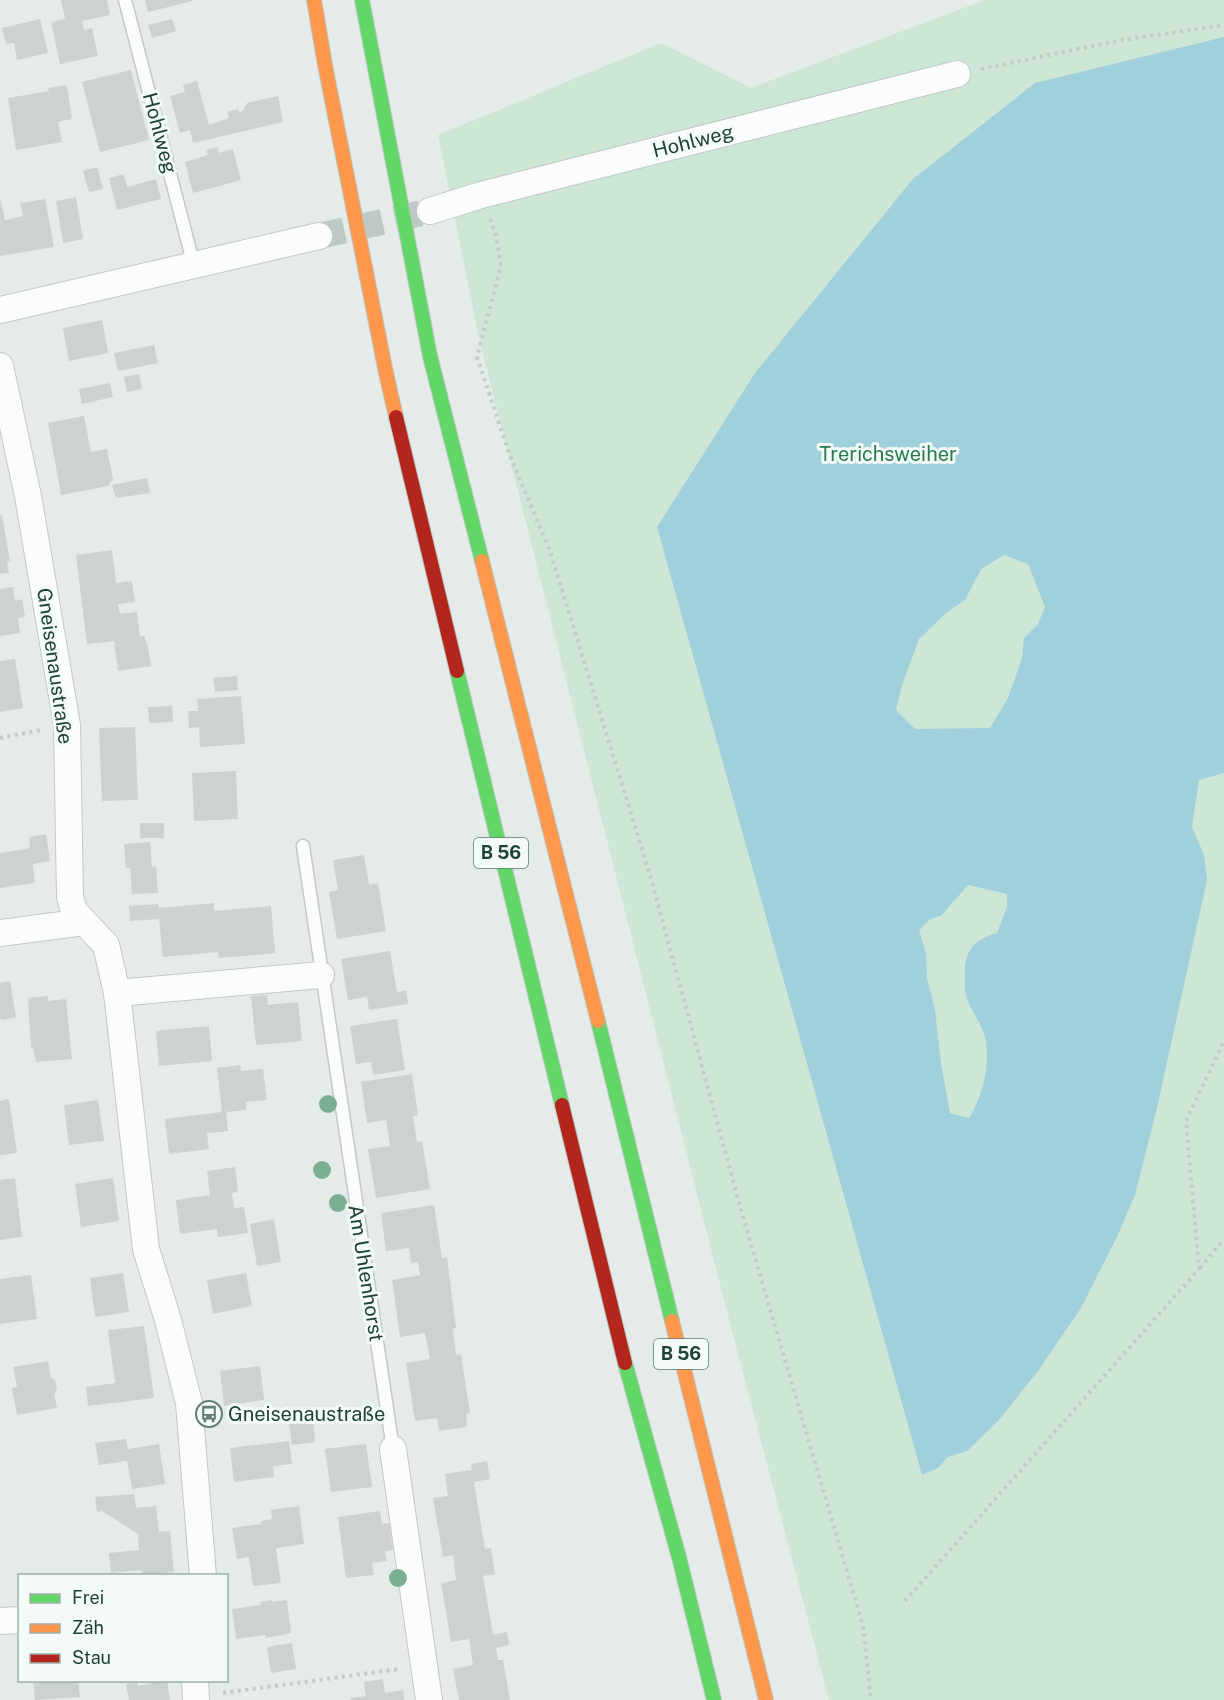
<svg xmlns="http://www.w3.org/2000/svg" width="1224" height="1700" font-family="'Public Sans',sans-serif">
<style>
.green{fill:#cde6d5}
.water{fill:#a1d0dd;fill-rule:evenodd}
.building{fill:#ccd2d0}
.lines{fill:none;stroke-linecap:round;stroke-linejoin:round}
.street-tunnel{stroke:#bec9c5;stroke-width:26;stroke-dasharray:26 13;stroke-linecap:butt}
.lane-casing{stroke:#c2c8c6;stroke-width:15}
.street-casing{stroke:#c2c8c6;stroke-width:28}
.fast-casing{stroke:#bcc7c4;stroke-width:16}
.slow-casing{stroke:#bcc7c4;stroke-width:16}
.jam-casing{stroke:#bcc7c4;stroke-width:16}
.path{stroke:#c1cbc8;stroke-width:4;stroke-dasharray:3 4.5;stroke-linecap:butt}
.lane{stroke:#fbfcfc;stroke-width:12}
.street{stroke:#fbfcfc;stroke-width:26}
.fast{stroke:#63d668;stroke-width:14}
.slow{stroke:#ff974d;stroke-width:14}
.jam{stroke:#b3261e;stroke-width:14}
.tree{fill:#7cae93}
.labels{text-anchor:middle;stroke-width:6;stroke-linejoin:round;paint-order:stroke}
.shield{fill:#f3faf7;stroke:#5f7873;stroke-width:1.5}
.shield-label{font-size:18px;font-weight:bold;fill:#20413a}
.street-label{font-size:20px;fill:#20413a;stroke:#f3faf7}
.park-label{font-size:20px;fill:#267c4d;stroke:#f3faf7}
.poi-label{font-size:20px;fill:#20413a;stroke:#f3faf7;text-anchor:start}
</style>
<rect width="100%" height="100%" fill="#e5ebe8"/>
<path class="green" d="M985,0H1224V1700H829L724,1300L480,342L438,135L661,43L751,88Z"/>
<path class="water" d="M1224,37V773L1199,780L1192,827L1204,855L1207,880L1157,1108L1135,1195L1116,1239L1081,1308L1038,1371L998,1421L967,1451L948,1457L938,1468L922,1475L657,527L755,373L913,179L1035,83ZM1004,555L1028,564L1045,607L1038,624L1024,638L1022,658L1008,698L990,728L915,729L896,710L902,685L919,639L946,613L965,600L981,569ZM968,885L1007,894V907L997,933C973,940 964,951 965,976C965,982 964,989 966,995C970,1011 984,1025 986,1042C989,1069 983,1095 969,1118L950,1113L941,1064L935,1010L927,978L926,953L919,930L929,920L942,915Z"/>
<g class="building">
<path d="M61,0H107L110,15L82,21L84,30L92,28L98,56L60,64L51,22L65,19Z"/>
<path d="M145,0H193V1L148,12Z"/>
<path d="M40,19L48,53L17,60L14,43L6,44L2,28Z"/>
<path d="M172,19L176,31L152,38L148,25Z"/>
<path d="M131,70L149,140L100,152L82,82Z"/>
<path d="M197,81L209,125L229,118L227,112L238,109L239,112L243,111L247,103L278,96L283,122L193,143L190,130L180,133L170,96L185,92L183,85Z"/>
<path d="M67,85L72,119L58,122L62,142L16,150L8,98L49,91L48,88Z"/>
<path d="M218,147L219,153L233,149L241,180L193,193L185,162L208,155L206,150Z"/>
<path d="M97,167L103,189L89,192L83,171Z"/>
<path d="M124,174L127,187L156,179L161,199L117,210L109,178Z"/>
<path d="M0,197L5,220L23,216L20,203L45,199L54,247L0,256Z"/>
<path d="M76,197L83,239L63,243L56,201Z"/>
<path d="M102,320L108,353L69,361L63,328Z"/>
<path d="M154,345L158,363L118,371L114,353Z"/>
<path d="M139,374L142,389L127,392L124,377Z"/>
<path d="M110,383L113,397L82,404L79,389Z"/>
<path d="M84,416L91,452L107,449L113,479L108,486L61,495L48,423Z"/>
<path d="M147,478L150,493L116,498L112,485Z"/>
<path d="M0,515H2L10,561H7L9,573L0,574Z"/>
<path d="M112,550L116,583L132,581L135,602L118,604L120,614L137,612L140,637L144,636L148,647L151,666L118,671L114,641L87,644L76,555Z"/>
<path d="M13,587L15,601L22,599L25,617L18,618L20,633L0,636V589Z"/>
<path d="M15,659L23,708L0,712V661Z"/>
<path d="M237,676L238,690L215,692L213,678Z"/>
<path d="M241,696L245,744L200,747L199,727L189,728L188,711H198L197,699Z"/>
<path d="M172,706L173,722L149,723L148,707Z"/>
<path d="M135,727L138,800L102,801L99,728Z"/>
<path d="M236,771L238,819L194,821L192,773Z"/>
<rect x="140" y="823" width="24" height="15"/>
<path d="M46,834L50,861L33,864L35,883L0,888V853L30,848L29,837Z"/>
<path d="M150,842L152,867L156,866L158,893L132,894L130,868H126L124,844Z"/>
<path d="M364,855L369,885L378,883L386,931L337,939L329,892L338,890L333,860Z"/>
<path d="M214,903V911L271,906L275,953L219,958L218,952L163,957L159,919L130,921L129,906L158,904L159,908Z"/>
<path d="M390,951L397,992L406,990L408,1004L369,1010L367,997L348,1000L341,959Z"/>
<path d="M10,981L16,1017L2,1020L0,1018V983Z"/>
<path d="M267,995L268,1005L298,1002L302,1041L256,1045L251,996Z"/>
<path d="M48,996V1001L66,999L72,1059L36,1062L33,1047L31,1048L28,998Z"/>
<path d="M397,1019L405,1070L373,1075L371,1062L356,1064L350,1026Z"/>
<path d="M209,1026L212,1061L159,1066L156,1031Z"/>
<path d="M240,1065L241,1071L263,1069L267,1100L246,1102V1110L226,1112L228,1131L207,1133L209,1149L169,1154L165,1119L222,1112L217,1068Z"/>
<path d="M412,1074L418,1115L413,1116L417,1142L422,1141L430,1189L376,1198L368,1149L390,1146L386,1120L367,1123L361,1082Z"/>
<path d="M9,1099L17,1153L0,1155V1101Z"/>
<path d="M98,1100L104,1141L69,1145L64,1105Z"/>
<path d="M235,1167L238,1192L232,1193L234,1208L244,1207L248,1233L218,1237L217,1229L180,1234L176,1200L210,1195L207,1171Z"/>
<path d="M15,1178L22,1237L0,1240V1180Z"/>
<path d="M113,1178L119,1221L81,1227L75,1184Z"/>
<path d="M434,1205L442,1258L447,1257L456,1328L453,1329L456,1355L461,1354L470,1413L466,1414L467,1427L439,1431L437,1418L415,1421L406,1363L430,1359L425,1333L400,1337L392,1280L420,1275L418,1262L411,1263L409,1248L386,1251L381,1213Z"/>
<path d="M274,1219L281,1262L257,1266L250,1224Z"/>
<path d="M123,1273L129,1312L95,1317L90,1278Z"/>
<path d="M246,1273L252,1306L213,1314L207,1280Z"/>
<path d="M31,1275L37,1319L0,1324V1279Z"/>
<path d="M144,1326L154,1398L88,1406L86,1387L115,1383L108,1330Z"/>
<path d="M48,1361L51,1378L55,1380L57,1390L54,1394L57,1408L17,1415L12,1388L17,1387L13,1367Z"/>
<path d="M260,1366L264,1400L224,1406L220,1371Z"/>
<path d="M313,1421L315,1442L292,1445L289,1424Z"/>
<path d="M126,1439L128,1449L159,1444L165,1484L132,1489L127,1461L99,1465L95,1443Z"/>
<path d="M289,1441L292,1464L273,1466L274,1477L234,1482L230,1448Z"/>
<path d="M366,1444L372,1487L331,1492L325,1449Z"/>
<path d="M487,1461L490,1479L474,1482L485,1549L491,1548L495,1574L483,1576L493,1635L507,1632L509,1645L496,1648L498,1660H503L510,1700H459L453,1669L473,1665L469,1639L451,1642L441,1583L456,1580L453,1555L443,1557L433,1498L448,1496L445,1474L472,1470L471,1464Z"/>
<path d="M134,1494L136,1508L156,1506L159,1532L170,1531L174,1572L149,1575H142L141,1570L111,1573L109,1553L139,1550L138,1534L102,1511L97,1512L95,1497Z"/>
<path d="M299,1506L304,1544L276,1548L281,1583L253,1586L249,1557L237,1559L232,1528L261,1524V1521L272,1519L271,1510Z"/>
<path d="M380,1511L382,1524L389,1523L393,1550L385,1551L387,1561L372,1563L374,1575L346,1578L338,1517Z"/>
<path d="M272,1600V1602L287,1600L291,1633L266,1638L265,1635L236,1639L232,1609L261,1605L260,1602Z"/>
<path d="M292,1643L296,1669L271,1673L267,1647Z"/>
<path d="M383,1679L385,1693L403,1690L404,1700H351L350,1698L366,1696L364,1682Z"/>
<path d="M33,1680H78L80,1697L35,1700Z"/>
<path d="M167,1680L170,1700H129L126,1684L137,1682L138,1686Z"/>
</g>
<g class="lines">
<path class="street-tunnel" d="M319,236L422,213"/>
<defs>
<g id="lane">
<path d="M125,0L194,266"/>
<path d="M303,846L393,1449"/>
</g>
<g id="street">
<path d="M430,211L481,195L957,74"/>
<path d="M0,310L319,236"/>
<path d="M0,366L28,496L67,725L70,897L74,911L106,945L117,993L146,1249L168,1320L189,1403L203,1576"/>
<path d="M0,933L84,922"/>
<path d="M117,993L321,975"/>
<path d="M393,1449L429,1700"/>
<path d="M0,1621L20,1620"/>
<path d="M195,1680L196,1700"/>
</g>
<g id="fast">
<path d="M362,0L430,356L482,561"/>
<path d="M457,671L562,1105"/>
<path d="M598,1021L672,1321"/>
<path d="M625,1363L679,1557L714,1700"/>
</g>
<g id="slow">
<path d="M314,0L325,65L386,373L396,417"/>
<path d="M482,561L598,1021"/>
<path d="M672,1321L766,1700"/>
</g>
<g id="jam">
<path d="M396,417L457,671"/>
<path d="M562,1105L625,1363"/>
</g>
</defs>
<use href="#lane" class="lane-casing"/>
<use href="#street" class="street-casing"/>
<use href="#fast" class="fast-casing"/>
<use href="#slow" class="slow-casing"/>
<use href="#jam" class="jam-casing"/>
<g class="path">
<path d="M981,69L1122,40L1224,25"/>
<path d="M490,219L496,235L501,266L477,357L510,456L550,551L650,875L741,1210L863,1626L871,1700"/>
<path d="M0,738L41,730"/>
<path d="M1200,1268L1224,1239"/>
<path d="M905,1601L1199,1269L1186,1121L1224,1041"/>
<path d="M223,1693L399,1669"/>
</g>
<use href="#lane" class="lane"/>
<use href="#street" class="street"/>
<use href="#fast" class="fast"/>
<use href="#slow" class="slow"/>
<use href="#jam" class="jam"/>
</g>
<g class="tree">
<circle cx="328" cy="1104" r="9"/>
<circle cx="322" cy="1170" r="9"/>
<circle cx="338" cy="1203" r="9"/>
<circle cx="398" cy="1578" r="9"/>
</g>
<defs>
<symbol id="bus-ring" viewBox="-11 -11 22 22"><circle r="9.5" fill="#f3faf7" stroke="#657c77" stroke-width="1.5"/><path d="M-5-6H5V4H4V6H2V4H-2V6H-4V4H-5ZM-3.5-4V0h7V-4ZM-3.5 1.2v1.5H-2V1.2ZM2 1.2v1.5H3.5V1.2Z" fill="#657c77"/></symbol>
</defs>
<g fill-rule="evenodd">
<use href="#bus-ring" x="194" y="1399" width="30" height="30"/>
</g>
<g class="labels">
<g class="shield">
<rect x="474" y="838" width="54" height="30" rx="4.5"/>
<rect x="654" y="1339" width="54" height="30" rx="4.5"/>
</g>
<g class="shield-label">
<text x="501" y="859">B 56</text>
<text x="681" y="1360">B 56</text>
</g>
<g class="street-label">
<text transform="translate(160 133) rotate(75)" y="7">Hohlweg</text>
<text transform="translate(693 141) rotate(-14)" y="7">Hohlweg</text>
<text transform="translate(55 666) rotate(82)" y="7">Gneisenaustraße</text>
<text transform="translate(366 1273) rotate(81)" y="7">Am Uhlenhorst</text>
</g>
<g class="park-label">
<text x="888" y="461">Trerichsweiher</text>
</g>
<g class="poi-label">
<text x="228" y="1421">Gneisenaustraße</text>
</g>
</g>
<rect x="18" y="1574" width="210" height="108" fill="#f3faf7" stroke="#9fb0ab" stroke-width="1.5"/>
<rect x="30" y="1594" width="30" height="9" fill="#63d668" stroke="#9fb0ab" stroke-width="1.5"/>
<text x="72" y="1604" font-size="18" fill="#20413a">Frei</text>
<rect x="30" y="1624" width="30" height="9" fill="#ff974d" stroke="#9fb0ab" stroke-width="1.5"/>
<text x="72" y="1634" font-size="18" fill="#20413a">Zäh</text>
<rect x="30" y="1654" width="30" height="9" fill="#b3261e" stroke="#9fb0ab" stroke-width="1.5"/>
<text x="72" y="1664" font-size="18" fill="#20413a">Stau</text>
</svg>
